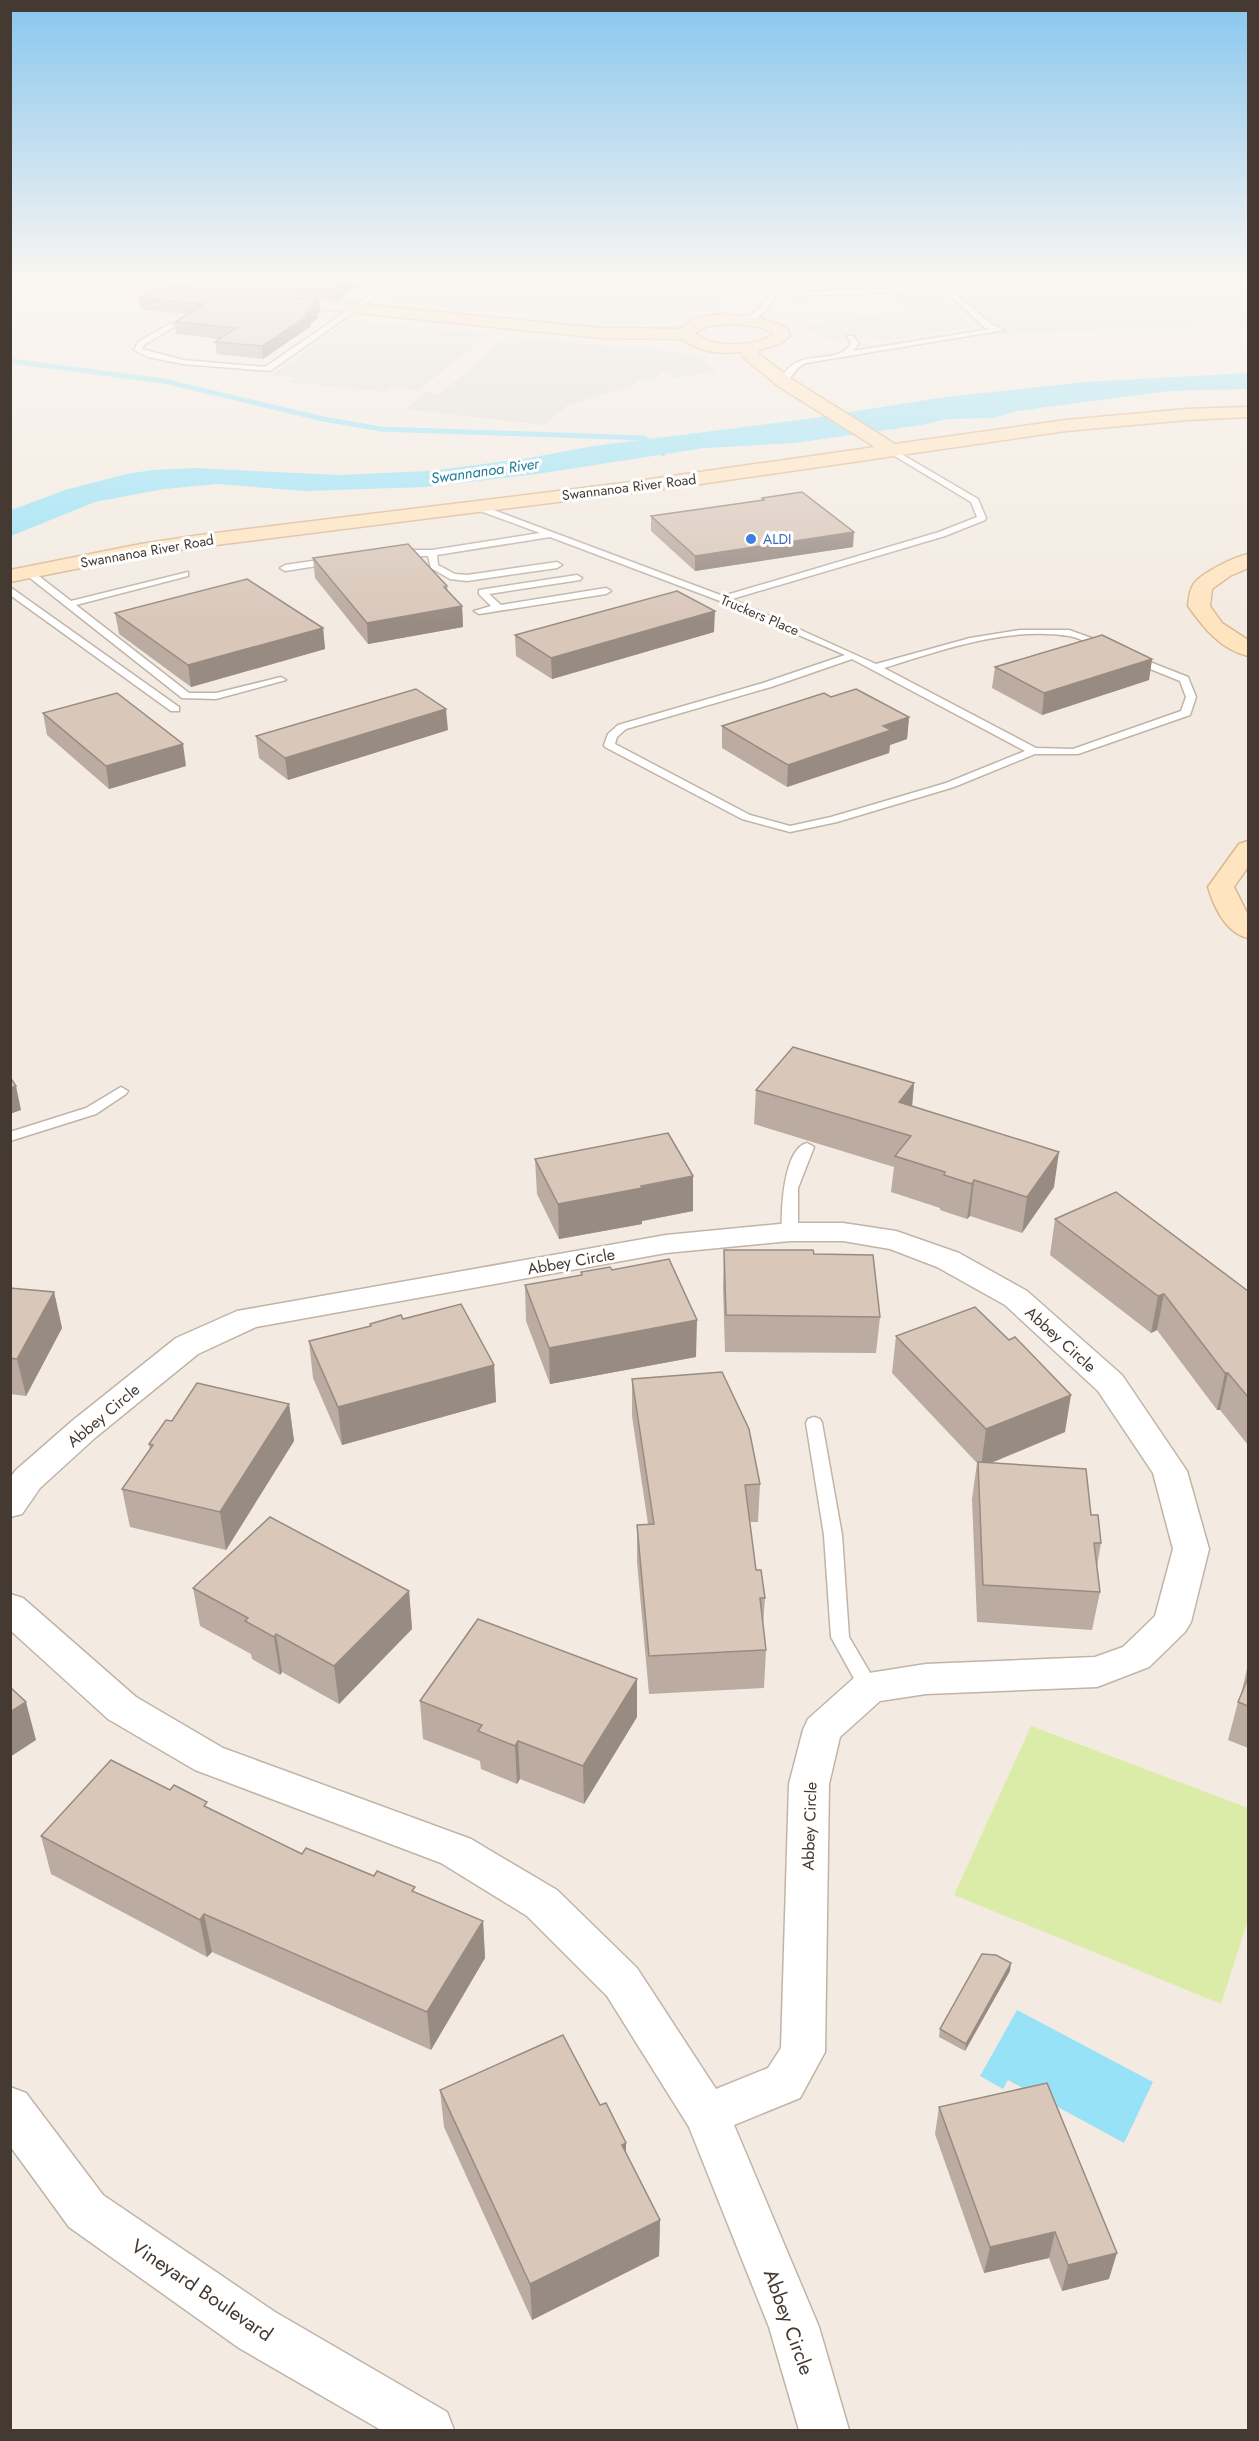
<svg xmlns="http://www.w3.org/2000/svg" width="1259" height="2441" font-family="Jost,sans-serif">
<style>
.green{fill:#daeca7}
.parking{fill:#e3dfdc}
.water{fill:#98e2f7}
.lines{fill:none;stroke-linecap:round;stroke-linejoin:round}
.stream{stroke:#98e2f7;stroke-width:5}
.lane-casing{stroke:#c2b3a7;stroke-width:3}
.street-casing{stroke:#c2b3a7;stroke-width:3}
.secondary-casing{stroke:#dab88f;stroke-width:3}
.lane{fill:#fff;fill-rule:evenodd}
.street{fill:#fff;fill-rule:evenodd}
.secondary{fill:#ffe4c0;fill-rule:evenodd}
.wall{fill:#bbaba0}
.shaded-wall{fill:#988b82}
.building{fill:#d9c7ba;stroke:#988b82;stroke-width:1.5}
.shop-dot{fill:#3f7fe0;stroke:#fff;stroke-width:2}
.labels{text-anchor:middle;stroke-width:6;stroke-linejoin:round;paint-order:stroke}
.far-street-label{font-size:14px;fill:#453a32;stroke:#fff}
.far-shop-label{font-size:14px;fill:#366cbe;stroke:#fff;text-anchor:start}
.far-water-label{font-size:15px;font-style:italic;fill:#1f7c98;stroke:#fff}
.street-label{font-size:16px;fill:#453a32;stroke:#fff}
.near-street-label{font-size:20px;fill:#453a32;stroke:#fff}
</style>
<rect width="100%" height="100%" fill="#f3ebe2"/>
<path class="green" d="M1031,1726L1248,1808V1920L1221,2004L954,1895Z"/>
<g class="parking">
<path d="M409,281H735L719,307H705L662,319L641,320L637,324L382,301Z"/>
<path d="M824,281H1248V324L987,335L949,297L941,294L840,298Z"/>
<path d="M939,296L950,304L973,327L880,341L873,337L831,340L800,325L910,310L889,299Z"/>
<path d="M349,320L489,334L419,390L390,387L384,392L290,382L296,378L272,375Z"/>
<path d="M508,336L690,354L702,359L717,372L675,378L663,372L652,381L639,380L630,386L568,405L545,425L405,409L426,392L440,394Z"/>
</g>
<g class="water">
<path d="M1248,373V389L1169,391L1017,411L993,418L947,419L922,425L794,443L704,448L537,474L425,487L305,491L217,484L164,489L95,502L11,536V510L65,490L126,474L153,470L194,468L339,475L429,471L529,458L593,446L807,419L945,397L1085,382Z"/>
<path d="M1017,2010L1153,2082L1124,2143L1008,2080L1003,2089L980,2076Z"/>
</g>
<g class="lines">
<path class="stream" d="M10,361L164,381L323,419L381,429L643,438L657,446L663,454"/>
<defs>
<g id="lane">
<path d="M391,281H398L270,371L183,364L148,357L134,350L138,342L171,323L174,327L144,345L142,349L183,360L265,367Z"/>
<path d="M771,281H777L776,293L947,286L991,324L1004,330L806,363C792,369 793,379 784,384L780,382C795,343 837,369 851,343L847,336H853L859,343L853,351L991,329L985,328L945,290L775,297C769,308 759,321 746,322V318C761,309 770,299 771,281Z"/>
<path d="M891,448L978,499L986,518L985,520L945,536L732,599L876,664L970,638L1020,630H1069L1108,644V648L1104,649C1092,646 1082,638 1069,636C1009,626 941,650 884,668L1036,748L1073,749L1181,711L1186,697L1180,681L1128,660V656L1132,655L1188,677L1196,697L1190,715L1078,754H1035L954,787L837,822L790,832L742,819L605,747L604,745L608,734L618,725L763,683L845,655L720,601L550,537L437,555L438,565L455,574L467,575L557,562L562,565L557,568L467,581L450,579L431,568L428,556H399L394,553L399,550H432L540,533L472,508L471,506L475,503L723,596L939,532L977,517L971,502L888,452L887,450ZM852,659L1025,751L946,783L831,817L790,826L750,815L615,744L617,737L626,729L771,687Z"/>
<path d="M333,558L336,559V563L285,571L280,568L285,565Z"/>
<path d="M25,570H31L71,601L188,572V576L76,605L189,693H216L281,677L286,680L216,699L182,698L25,574Z"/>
<path d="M577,575L582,578L580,580L489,594L501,605L606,588L611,591L606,594L479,614L474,611L491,606L479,594V590Z"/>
<path d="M10,587L179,707V711H171L10,595Z"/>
<path d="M121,1087L128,1091L126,1094L96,1114L10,1141V1132L86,1108Z"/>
<path d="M807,1143L814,1147L798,1188V1232L790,1237L782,1232C781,1212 783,1149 807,1143Z"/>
<path d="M814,1417L820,1419L822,1423L842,1535L849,1637L879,1688L876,1693L869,1695L862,1693L831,1637L824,1535L806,1423L808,1419Z"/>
</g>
<g id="street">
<path d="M790,1223H843L896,1231L959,1253L1027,1291L1122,1375L1187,1471L1209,1549L1191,1622L1185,1632L1149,1667L1097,1687L926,1694L880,1701L840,1737L829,1784L825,2052L800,2098L734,2125L819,2327L849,2430H799L769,2327L689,2127L607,1996L527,1916L441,1863L195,1770L108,1719L10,1630V1594L23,1598L136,1697L223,1748L471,1839L557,1890L637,1968L716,2089L768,2068L781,2048L789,1784L803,1730L808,1719L855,1677L869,1673L926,1664L1095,1657L1123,1647L1155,1616L1173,1549L1153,1473L1098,1391L1005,1305L937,1267L890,1249L843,1241H790L666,1253L256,1327L198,1354L96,1437L40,1488L22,1514L10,1517V1478L16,1470L72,1421L176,1338L237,1311L666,1235Z"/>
<path d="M10,2087L26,2093L103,2195L275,2312L447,2412L454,2430H381L239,2348L69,2227L10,2146Z"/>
</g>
<g id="secondary">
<path d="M68,281H118L198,288L206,293L198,298L75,285Z"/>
<path d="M276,296L600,328L681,329C701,304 762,316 787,328L790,336L780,344L759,350L758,353L790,378L895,444L1066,420L1187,409L1248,407V417L1187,420L1066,431L694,485L200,547L141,556L10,582V570L141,544L200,535L623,483L875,447L778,386L743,357L742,352C722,354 698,352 683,339L600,338L271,304L268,301ZM734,324L760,327L774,334C754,347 714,349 695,333L709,326Z"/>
<path d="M1248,554V568L1230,576L1212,589L1210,606L1222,623L1248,640V656C1220,649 1204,628 1188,606C1189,600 1189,593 1192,587C1197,574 1235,557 1248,554Z"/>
<path d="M1248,841V867L1234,887L1248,915V938C1226,933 1214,907 1208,887L1239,844Z"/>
</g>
</defs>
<use href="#lane" class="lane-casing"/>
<use href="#street" class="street-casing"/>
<use href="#secondary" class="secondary-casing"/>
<use href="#lane" class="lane"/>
<use href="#street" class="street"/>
<use href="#secondary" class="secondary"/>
</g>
<g class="wall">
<path d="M181,281H367L338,300L182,285Z"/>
<path d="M139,298L319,300L320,312L317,314L318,318L311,323V326L263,359L217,354L215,342L220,339L176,334L175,322L188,314L141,310Z"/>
<path d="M762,498L853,547L695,571L651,531V516L762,500Z"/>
<path d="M313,558L447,586L448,591L462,606L463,627L368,644L315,578Z"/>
<path d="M115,613L323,628L325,649L191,687L119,634Z"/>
<path d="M714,632L552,679L516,656L515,635Z"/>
<path d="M1152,659L1149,680L1042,715L992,688L995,667Z"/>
<path d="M831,697L909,717L907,739L890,745L889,753L787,787L722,748V726Z"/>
<path d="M43,713L186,766L109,789L47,735Z"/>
<path d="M448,730L288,780L259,758L256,736Z"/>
<path d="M914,1083L912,1106L1054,1187L1022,1233L970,1216L967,1219L940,1210V1208L891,1192L894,1167L754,1124L756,1090Z"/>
<path d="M535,1159L693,1176V1211L642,1221V1224L559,1239L537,1194Z"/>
<path d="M1055,1219L1248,1291V1445L1220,1410H1217L1157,1330L1151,1333L1050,1255Z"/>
<path d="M724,1250L814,1254L880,1317L876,1353L725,1352L723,1287Z"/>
<path d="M612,1270L696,1357L550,1384L526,1321L525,1285L581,1275V1272Z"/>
<path d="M10,1288L54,1292L62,1328L26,1396L10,1394Z"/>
<path d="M403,1319L494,1365L496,1402L342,1445L313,1378L309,1341L370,1326V1324Z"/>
<path d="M896,1336L1065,1432L991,1463L1091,1515L1101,1543L1097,1566L1100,1592L1092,1630L977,1622L972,1499L977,1463L892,1373Z"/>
<path d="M632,1379L760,1484L758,1522H749L756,1570L765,1598L763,1625L766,1650L764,1688L649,1694L637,1562V1525L648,1524L632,1416Z"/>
<path d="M289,1404L294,1441L226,1550L130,1527L122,1489L150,1450L149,1444Z"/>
<path d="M193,1588L409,1591L412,1629L339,1704L282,1672L280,1675L252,1659L251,1654L200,1626Z"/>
<path d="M1248,1664V1748L1228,1740L1238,1702L1241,1695Z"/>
<path d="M637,1679V1717L584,1804L520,1779L517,1784L481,1769L480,1761L423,1739L420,1701Z"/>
<path d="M170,1790L208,1807L302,1854L374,1876L415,1892L483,1921L485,1958L431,2050L212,1952L207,1957L51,1874L41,1836Z"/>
<path d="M1010,1971L965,2051L939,2037L940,2029Z"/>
<path d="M440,2090L600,2105L626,2154L660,2220L659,2256L532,2320L444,2127Z"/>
<path d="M939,2107L1109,2279L1062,2291L1049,2258L984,2273L935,2134Z"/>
</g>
<g class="shaded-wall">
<path d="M342,281H367L338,300L336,284Z"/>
<path d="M319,300L320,312L317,314L318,318L311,323V326L263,359L262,346L305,314L311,306Z"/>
<path d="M854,532L853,547L695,571V556Z"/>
<path d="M462,606L463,627L368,644L367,623Z"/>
<path d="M715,611L714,632L552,679L551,658Z"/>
<path d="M323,628L325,649L191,687L188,665Z"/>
<path d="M1152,659L1149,680L1042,715L1044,693Z"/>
<path d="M446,709L448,730L288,780L285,758Z"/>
<path d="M909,717L907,739L890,745L889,753L787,787L788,765L883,726Z"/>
<path d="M183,744L186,766L109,789L106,766Z"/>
<path d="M914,1083L911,1118L899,1102Z"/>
<path d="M16,1086L21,1110L10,1114V1088Z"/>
<path d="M1059,1152L1054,1187L1022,1233L1027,1197Z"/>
<path d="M693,1176V1211L642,1221V1224L559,1239L558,1204Z"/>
<path d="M974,1180L970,1216L967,1219L972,1184Z"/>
<path d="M54,1292L62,1328L26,1396L17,1359Z"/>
<path d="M1164,1294L1157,1330L1151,1333L1158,1296Z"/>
<path d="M697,1320L696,1357L550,1384L549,1348Z"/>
<path d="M494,1365L496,1402L342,1445L338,1407Z"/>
<path d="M1225,1373H1228L1220,1410H1217Z"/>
<path d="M1071,1395L1065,1432L981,1467L986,1429Z"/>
<path d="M289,1404L294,1441L226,1550L220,1512Z"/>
<path d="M409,1591L412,1629L339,1704L334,1666Z"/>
<path d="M276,1634L282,1672L280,1675L274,1637Z"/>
<path d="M637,1679V1717L584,1804L583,1766Z"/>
<path d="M26,1702L36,1740L10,1757V1712Z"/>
<path d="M518,1741L520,1779L517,1784L515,1746Z"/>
<path d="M204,1914L212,1952L207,1957L200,1920Z"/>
<path d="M483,1921L485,1958L431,2050L427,2012Z"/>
<path d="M1011,1963L1010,1971L965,2051L966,2044Z"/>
<path d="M626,2143V2180L622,2145Z"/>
<path d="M660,2220L659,2256L532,2320L530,2284Z"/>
<path d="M1055,2232L1049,2258L984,2273L990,2247Z"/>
<path d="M1117,2253L1109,2279L1062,2291L1068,2265Z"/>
</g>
<g class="building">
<path d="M299,281H342L336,284Z"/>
<path d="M162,285L319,300L311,306H317L305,314H310L262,346L215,342L236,328L175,322L204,304L139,298Z"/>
<path d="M802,492L854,532L695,556L651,516L764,500L762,498Z"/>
<path d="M408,544L447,586L444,587L462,606L367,623L313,558Z"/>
<path d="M247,579L323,628L188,665L115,613Z"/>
<path d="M677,591L715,611L551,658L515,635Z"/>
<path d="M1102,635L1152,659L1044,693L995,667Z"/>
<path d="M416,689L446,709L285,758L256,736Z"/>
<path d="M856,689L909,717L883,726L891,730L788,765L722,726L824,693L831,697Z"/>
<path d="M117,693L183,744L106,766L43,713Z"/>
<path d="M793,1047L914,1083L899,1102L1059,1152L1027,1197L974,1180L972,1184L944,1175L945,1172L895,1156L911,1136L756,1090Z"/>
<path d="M10,1077L16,1086L10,1088Z"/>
<path d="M668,1133L693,1176L641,1186L642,1188L558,1204L535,1159Z"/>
<path d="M1116,1192L1248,1291V1397L1228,1373H1225L1164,1294L1158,1296L1055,1219Z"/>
<path d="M724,1250H813L814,1254L873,1255L880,1317L726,1315Z"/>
<path d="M669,1259L697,1320L549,1348L525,1285L582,1275L581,1272L610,1267L612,1270Z"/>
<path d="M10,1288L54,1292L17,1359L10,1358Z"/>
<path d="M461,1304L494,1365L338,1407L309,1341L371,1326L370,1324L401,1315L403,1319Z"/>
<path d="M975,1307L1009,1340L1015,1337L1071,1395L986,1429L896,1336Z"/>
<path d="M722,1372L749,1429L760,1484L745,1485L756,1570H761L765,1598H760L766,1650L649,1656L637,1525L654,1524L632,1379Z"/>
<path d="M197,1383L289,1404L220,1512L122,1489L153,1445L149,1444L166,1420L172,1421Z"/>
<path d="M978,1462L1086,1469L1091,1515H1098L1101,1543H1094L1100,1592L983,1585Z"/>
<path d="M270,1517L409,1591L334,1666L276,1634L274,1637L245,1621L248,1618L193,1588Z"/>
<path d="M478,1619L637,1679L583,1766L518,1741L515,1746L478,1731L482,1725L420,1701Z"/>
<path d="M1248,1678V1706L1238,1702Z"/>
<path d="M10,1687L26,1702L10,1712Z"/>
<path d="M111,1760L170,1790L174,1785L207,1802L204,1806L302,1854L306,1848L374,1876L377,1871L415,1887L412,1891L483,1921L427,2012L204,1914L200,1920L41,1836Z"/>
<path d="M982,1954L996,1955L1011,1963L966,2044L940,2029Z"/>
<path d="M563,2035L600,2105L606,2103L626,2143L622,2145L660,2220L530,2284L440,2090Z"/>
<path d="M1047,2083L1117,2253L1068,2265L1055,2232L990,2247L939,2107Z"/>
</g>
<linearGradient id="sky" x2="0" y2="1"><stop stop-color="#88c6ee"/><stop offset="0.45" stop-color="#faf6f2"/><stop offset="1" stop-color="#faf6f2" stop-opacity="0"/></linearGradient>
<rect width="1259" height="622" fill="url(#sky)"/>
<circle class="shop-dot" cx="751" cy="539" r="6"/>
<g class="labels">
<g class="far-street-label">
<text transform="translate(629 487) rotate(-7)" y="5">Swannanoa River Road</text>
<text transform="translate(147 551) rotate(-10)" y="5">Swannanoa River Road</text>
<text transform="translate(760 615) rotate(23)" y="5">Truckers Place</text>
</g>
<g class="far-shop-label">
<text x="763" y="544">ALDI</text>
</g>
<g class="far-water-label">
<text transform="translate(485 471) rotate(-8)" y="5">Swannanoa River</text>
</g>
<g class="street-label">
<text transform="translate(571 1261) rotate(-10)" y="6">Abbey Circle</text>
<text transform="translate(1061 1339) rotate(42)" y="6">Abbey Circle</text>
<text transform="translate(103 1415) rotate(-40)" y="6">Abbey Circle</text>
<text transform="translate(809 1826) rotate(-88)" y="6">Abbey Circle</text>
</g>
<g class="near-street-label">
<text transform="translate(202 2290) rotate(34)" y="7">Vineyard Boulevard</text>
<text transform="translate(789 2322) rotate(70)" y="7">Abbey Circle</text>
</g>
</g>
<rect width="1259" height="2441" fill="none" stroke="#453a32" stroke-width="24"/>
</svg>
